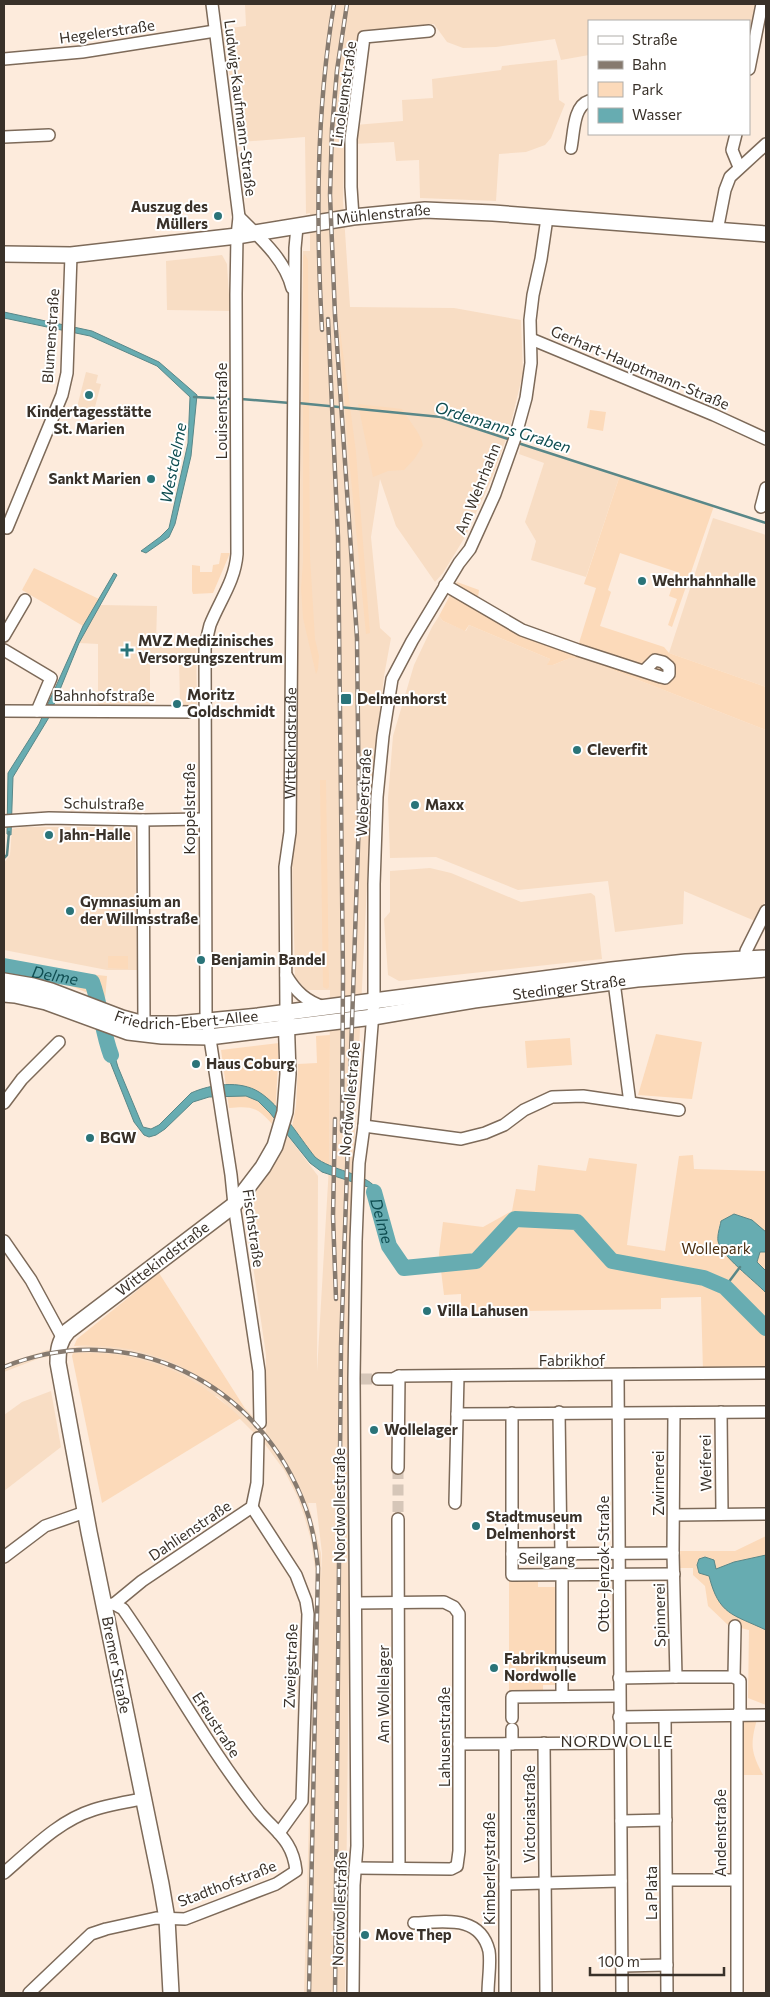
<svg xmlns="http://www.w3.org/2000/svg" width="770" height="1997" font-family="Commissioner,sans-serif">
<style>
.built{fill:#f8ddc4;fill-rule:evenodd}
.green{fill:#fcdaba}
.water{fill:#67acb1;stroke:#598788}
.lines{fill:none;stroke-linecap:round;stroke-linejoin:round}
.stream{stroke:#598788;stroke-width:2.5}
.river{stroke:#67acb1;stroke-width:16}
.minor-tunnel{stroke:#d6c6b8;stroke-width:11;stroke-dasharray:11 5.5;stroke-linecap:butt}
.minor-casing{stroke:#7d6a59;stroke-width:14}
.major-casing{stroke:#7d6a59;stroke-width:18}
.minor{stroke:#fff;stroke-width:11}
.major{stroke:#fff;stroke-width:15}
.rail-casing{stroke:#867a6f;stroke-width:4.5}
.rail{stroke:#fff;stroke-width:2.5;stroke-dasharray:8;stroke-linecap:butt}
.poi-dot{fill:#2a7479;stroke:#fff;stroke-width:2}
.labels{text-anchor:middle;stroke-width:4;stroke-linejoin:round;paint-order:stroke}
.street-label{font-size:15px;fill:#393129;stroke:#fff}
.poi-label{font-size:15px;font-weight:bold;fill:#393129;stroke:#fff;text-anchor:start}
.park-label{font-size:15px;fill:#4a2d0f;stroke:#fff}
.water-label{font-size:16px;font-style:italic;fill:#0e4d51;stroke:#fff}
.neighbourhood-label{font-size:16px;letter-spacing:1px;fill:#393129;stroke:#fff}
</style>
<rect width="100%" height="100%" fill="#fdebdc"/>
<g class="built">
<path d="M245,4H756L750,31L749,30V21H589V55L561,60L555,39L496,47L463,48L447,42L434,24L359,33L347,115L344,164L343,201L350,307L454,308L521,320L523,373L509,431L493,476L465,537L443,573L435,582L396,526L380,479L371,537L380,628L391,638L384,676L372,782L355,1131L345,1993H304L316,1575L311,1540L304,1515L297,1496L284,1470L264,1443L218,1397L73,1353L40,1358L4,1372V1364L47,1350L96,1345L125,1348L160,1356L189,1369L222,1390L247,1410L266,1432V1355L244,1204L267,1177L288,1136L318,1176L317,1372L329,1166L330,990H306L295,977L292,853L296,800L303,251H310V213L306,214L305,137L241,142L222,29L246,26ZM308,1503H316L322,1553L321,1580V1553Z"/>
<path d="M557,60L559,100L565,104L551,138L545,145L526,152L499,154L496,201L420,198L419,160L396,161L394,142L354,144L355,125L403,121L402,100L433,98L432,79L501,70L502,66Z"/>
<path d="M222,255L227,264L230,311L167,310L166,261Z"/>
<path d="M86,372L98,375L96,383L101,384L95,407L91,406L89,414L76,411Z"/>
<path d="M521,444L620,475L586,577L531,560L536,541L525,522L544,463L519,454Z"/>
<path d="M713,518L766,535V687L669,653Z"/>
<path d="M100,605L157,606L156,645H174V642H196L197,706L180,705L179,656L156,655L150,656V705H98V644L79,643Z"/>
<path d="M439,616L443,621L466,631L469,625L550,659L548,664L553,665L570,658H582L766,730V900L755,921L684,891L683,924L615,932L608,881L518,890L436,857L390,858L388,798L393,736L414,665L432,627Z"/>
<path d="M22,827H130L135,833L137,970H107L4,950V863L10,855L12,829Z"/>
<path d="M430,868L451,873L521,902L591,893L595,896L602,959L399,981L388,975L384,919L390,912V871Z"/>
<path d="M51,1391L61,1447L4,1491V1415L22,1402Z"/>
</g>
<g class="green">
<path d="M305,254L308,260L310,557L315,639L319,656L318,669L316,674L303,618L301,588L303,562V257Z"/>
<path d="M338,315L356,452L370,633L366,634L348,448Z"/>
<path d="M358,404L402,409C409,421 420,432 423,445L415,458L404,470L388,471L373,477Z"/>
<path d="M590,410L606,412L603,431L587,428Z"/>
<path d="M620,475L714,506L672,627L668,625L677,599L669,596L677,572L620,553L608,590L611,592L600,626L664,647L669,653L766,687V730L582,658H570L553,665H547L550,659L469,625L465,631L443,621L439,616L457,582L479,590L478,597C496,620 550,634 579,643L596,588L584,584Z"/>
<path d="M221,553H230L213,593L193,594L192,591V565L200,566V572H212L213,565L219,564Z"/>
<path d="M34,568L99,599L83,626L22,590Z"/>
<path d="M320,780H326L329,987L327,989L323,987Z"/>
<path d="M108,956H128V969L108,968Z"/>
<path d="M4,963L29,968L107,976L105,1000L61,982L4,973Z"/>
<path d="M656,1034L702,1042L692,1099L638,1095Z"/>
<path d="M330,1035L329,1166L315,1157L292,1127L296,1106L298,1064L317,1063L316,1036Z"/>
<path d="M570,1038L572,1065L527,1068L525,1041Z"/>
<path d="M279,1043L276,1101L272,1124C257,1107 252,1106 229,1108L221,1050Z"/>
<path d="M693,1155L694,1169L766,1171V1371L703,1372L701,1297L661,1298V1309L461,1312V1294L444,1295L439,1254L443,1222L483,1227L512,1211L516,1189L535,1191L538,1165L586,1171L589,1158L637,1164L627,1245L665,1251L679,1156Z"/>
<path d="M159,1273L246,1410C191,1365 147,1343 74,1346L77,1339Z"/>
<path d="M73,1353C88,1353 104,1353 119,1355C171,1364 203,1383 241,1418L102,1503L72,1356Z"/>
<path d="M766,1536V1705L748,1698L749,1630L728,1625L708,1606L705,1586L693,1575V1568H679V1551H735Z"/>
<path d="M509,1579H538V1587H556V1685H543V1693H509Z"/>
<path d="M740,1719H757C750,1745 751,1752 763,1775H740Z"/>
</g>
<g class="water">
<path d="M4,312L92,331L159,362L197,395L191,456L175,524L169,537L146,553L141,551L160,537L169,528L188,443L190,397L157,366L90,336L4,318Z"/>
<path d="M114,573L117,575L79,643L48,719L13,777L11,835L7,834L8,773L39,724L83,626Z"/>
<path d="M99,1034L109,1037L118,1067L143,1127L151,1129L159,1125L191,1093C211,1084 240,1080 259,1092C280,1105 299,1137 315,1157C330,1170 366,1174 375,1187C380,1194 381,1205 382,1214H377L371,1188L322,1172L310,1163L270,1113L258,1101L246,1096L209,1097L193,1102L165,1129L156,1135L149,1137L144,1135L134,1122Z"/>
<path d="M734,1214L752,1220L766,1232V1252H760L757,1262L766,1271V1293C755,1281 720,1255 718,1241C717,1235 720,1227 721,1221Z"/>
<path d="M766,1555V1630C732,1614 719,1615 709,1576L699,1573L697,1565L699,1559L705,1557L714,1560L716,1569L734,1562Z"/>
</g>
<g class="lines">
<g class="stream">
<path d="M194,397L233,399"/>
<path d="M241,399L290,403"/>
<path d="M298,403L441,417L511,440"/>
<path d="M518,443L766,523"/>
<path d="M4,858L7,855L9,832"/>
<path d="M725,1287L740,1267"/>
</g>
<g class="river">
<path id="s1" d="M4,966L92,982C101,1006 102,1031 111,1055"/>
<path id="s2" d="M374,1192L389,1246L404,1268L476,1261L515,1219L577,1222L612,1261L704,1278L725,1287L766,1328"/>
</g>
<g class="minor-tunnel">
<path d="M361,1379H378"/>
<path d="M398,1468V1519"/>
</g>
<defs>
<g id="minor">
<path d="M212,4L239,217L237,236L236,294L237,554C235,581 220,600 210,625C208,633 206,641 205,649L206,1013L231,1175L234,1205L259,1371L260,1423"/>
<path d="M4,59L82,52L215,31"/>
<path d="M749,69L762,4"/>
<path d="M736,134L732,150L739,167"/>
<path d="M4,137L49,135"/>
<path d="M571,148C574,134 573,106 589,101"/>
<path d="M239,217C259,237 285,259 292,288"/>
<path d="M353,217L351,187V139L364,37L429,31"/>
<path d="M717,231L725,190L730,177L766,144"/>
<path d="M531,339L714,415L766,439"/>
<path d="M761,507L766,488"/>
<path d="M7,528L62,395L67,373L71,255"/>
<path d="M445,585L522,630L578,650L661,677L665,678L669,674V667L663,662L655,660L644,671"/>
<path d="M4,636L25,600"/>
<path d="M4,650L51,678L37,711"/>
<path d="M4,711L204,712"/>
<path d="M143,820L144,1024"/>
<path d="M4,821L49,818L143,820L204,819"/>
<path d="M746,959V951L766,911"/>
<path d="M286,975C296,992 306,1001 324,1007"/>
<path d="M614,982L630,1103"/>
<path id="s3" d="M286,1012L285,867L290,832L295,248L297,227"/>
<path d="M4,1103L22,1079L59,1042"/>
<path d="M364,1126L461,1139L485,1133L504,1125L524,1110L552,1097L583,1096L679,1110"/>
<path d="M4,1241L31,1280L62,1337"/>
<path d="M618,1375L622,1993"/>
<path d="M378,1379H393L399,1376L766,1373"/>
<path d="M559,1412L561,1553"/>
<path d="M721,1412L722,1513"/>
<path d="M674,1413L673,1553L676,1677H734L735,1626"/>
<path d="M457,1414L766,1412"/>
<path d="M398,1468L399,1376"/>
<path d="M455,1503L458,1376"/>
<path d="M252,1507L296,1575L306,1601L308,1614L302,1801L279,1833"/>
<path d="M674,1515L766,1514"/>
<path d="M398,1519L399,1868"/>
<path d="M673,1553L512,1554V1575L674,1574"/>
<path d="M512,1554V1413"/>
<path d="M4,1557L45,1526L85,1512"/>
<path d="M562,1575V1696"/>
<path d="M114,1604L142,1581L252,1507L257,1483L258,1438"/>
<path d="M734,1677L740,1681V1710L737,1716V1993"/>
<path d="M619,1678L676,1677"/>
<path d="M619,1717L765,1715"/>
<path d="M665,1717L667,1993"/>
<path d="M512,1718V1697L619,1696"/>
<path d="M544,1743L546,1993"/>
<path d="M459,1744L619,1743"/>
<path d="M505,1744V1993"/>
<path d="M512,1744V1729"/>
<path d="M621,1821L666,1820"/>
<path d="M355,1868L451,1869L457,1866L459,1851V1614L454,1607L444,1602L356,1603"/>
<path d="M4,1873C31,1850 58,1821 93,1810C109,1805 126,1802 142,1799"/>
<path d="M667,1880H736"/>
<path d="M505,1884L621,1881"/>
<path d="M414,1923C443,1922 480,1914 489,1951C491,1963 488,1980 488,1993"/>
<path d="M622,1966L667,1965"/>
<path d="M29,1993L91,1934L106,1929L156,1918L185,1919L276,1884L296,1871C293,1841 277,1833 259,1812C208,1748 170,1676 123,1609L114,1604L104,1605"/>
<path d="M353,1993L354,1885L357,1846L354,1379L356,1241L359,1163L364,1126L374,1000V884L377,797L383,736L392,679L412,641L459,563L470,549L495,494L515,438L526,398L531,363L530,320L533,295L541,259L547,218"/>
</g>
<g id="major">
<path id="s4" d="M4,254L71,255L237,236L353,217L425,210L493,213L766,234"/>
<path id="s5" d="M4,981L33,986L51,991L122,1018L144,1024H177L258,1016L612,970L686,962L766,958"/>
<path id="s6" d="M4,994L15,995L46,1002L128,1032L162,1036L209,1037L373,1017L474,1000L637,979L766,969"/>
<path id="s7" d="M171,1993L167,1919L161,1884L89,1532L58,1363C58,1350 59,1341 68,1331L234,1205L263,1167L275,1146L285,1112L288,1074L286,1012"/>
</g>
</defs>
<use href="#minor" class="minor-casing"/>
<use href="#major" class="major-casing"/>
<use href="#minor" class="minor"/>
<use href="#major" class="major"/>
<defs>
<g id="rail">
<path d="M328,319L338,537L343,975L342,1131"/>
<path d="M322,330C316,220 316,112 334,4"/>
<path d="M335,1119L333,1216L336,1299"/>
<path d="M4,1367C129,1316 261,1383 306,1509C313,1528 316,1548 318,1568L309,1993"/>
<path d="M335,1993L341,1347L359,817L357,638L335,315L330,195L332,129L337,70L347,4"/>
</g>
</defs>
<use href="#rail" class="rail-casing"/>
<use href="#rail" class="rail"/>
</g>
<g class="poi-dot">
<circle cx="218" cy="216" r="5"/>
<circle cx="89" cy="395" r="5"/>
<circle cx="151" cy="479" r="5"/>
<circle cx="642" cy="581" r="5"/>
<path d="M124.5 642.5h5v5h5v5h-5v5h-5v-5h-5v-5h5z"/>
<rect x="340" y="693" width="12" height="12" rx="2.5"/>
<circle cx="177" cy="704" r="5"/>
<circle cx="577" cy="750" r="5"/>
<circle cx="415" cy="805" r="5"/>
<circle cx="49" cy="835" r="5"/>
<circle cx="70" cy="911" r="5"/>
<circle cx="201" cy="960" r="5"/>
<circle cx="196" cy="1064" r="5"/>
<circle cx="90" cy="1138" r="5"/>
<circle cx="427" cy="1311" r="5"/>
<circle cx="374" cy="1430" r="5"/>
<circle cx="476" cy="1526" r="5"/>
<circle cx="494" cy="1668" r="5"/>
<circle cx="365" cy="1935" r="5"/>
</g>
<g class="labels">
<g class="street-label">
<text transform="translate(107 32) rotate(-8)" y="5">Hegelerstraße</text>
<text transform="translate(344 94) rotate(-82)" y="5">Linoleumstraße</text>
<text transform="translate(240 108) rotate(83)" y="5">Ludwig-Kaufmann-Straße</text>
<text dy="5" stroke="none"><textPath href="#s4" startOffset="382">Mühlenstraße</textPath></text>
<text transform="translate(51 336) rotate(-86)" y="5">Blumenstraße</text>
<text transform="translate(640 368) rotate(23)" y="5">Gerhart-Hauptmann-Straße</text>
<text transform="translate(222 411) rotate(-90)" y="5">Louisenstraße</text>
<text transform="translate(478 489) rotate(-68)" y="5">Am Wehrhahn</text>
<text x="104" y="701">Bahnhofstraße</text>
<text dy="5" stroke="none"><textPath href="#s3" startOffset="269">Wittekindstraße</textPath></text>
<text transform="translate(364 793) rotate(-87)" y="5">Weberstraße</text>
<text transform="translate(104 804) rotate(1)" y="5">Schulstraße</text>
<text transform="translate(190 809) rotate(-90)" y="5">Koppelstraße</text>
<text dy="5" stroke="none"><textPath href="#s6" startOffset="575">Stedinger Straße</textPath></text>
<text dy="5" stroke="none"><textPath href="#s5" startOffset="189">Friedrich-Ebert-Allee</textPath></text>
<text transform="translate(350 1099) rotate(-85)" y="5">Nordwollestraße</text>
<text transform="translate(253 1228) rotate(82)" y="5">Fischstraße</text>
<text dy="5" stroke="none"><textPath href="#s7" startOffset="794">Wittekindstraße</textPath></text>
<text x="572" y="1366">Fabrikhof</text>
<text transform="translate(706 1463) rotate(-91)" y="5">Weiferei</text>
<text transform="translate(659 1483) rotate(-90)" y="5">Zwirnerei</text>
<text transform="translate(340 1505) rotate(-90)" y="5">Nordwollestraße</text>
<text transform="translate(190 1531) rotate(-34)" y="5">Dahlienstraße</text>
<text transform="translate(547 1559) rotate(1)" y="5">Seilgang</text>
<text transform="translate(604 1564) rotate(-90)" y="5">Otto-Jenzok-Straße</text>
<text transform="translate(660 1615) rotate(-91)" y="5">Spinnerei</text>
<text transform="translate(116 1665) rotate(79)" y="5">Bremer Straße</text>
<text transform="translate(291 1666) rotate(-88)" y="5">Zweigstraße</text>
<text transform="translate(384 1694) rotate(-90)" y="5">Am Wollelager</text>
<text transform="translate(216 1725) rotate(57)" y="5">Efeustraße</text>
<text transform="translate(445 1737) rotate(-90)" y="5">Lahusenstraße</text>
<text transform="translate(530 1814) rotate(-90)" y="5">Victoriastraße</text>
<text transform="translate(721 1833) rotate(-90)" y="5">Andenstraße</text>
<text transform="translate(490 1869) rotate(-90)" y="5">Kimberleystraße</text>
<text transform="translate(227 1884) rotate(-21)" y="5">Stadthofstraße</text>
<text transform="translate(652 1893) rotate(-90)" y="5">La Plata</text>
<text transform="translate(340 1909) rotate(-88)" y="5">Nordwollestraße</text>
</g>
<g class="poi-label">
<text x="208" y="212" text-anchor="end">Auszug des<tspan x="208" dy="17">Müllers</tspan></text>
<text x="89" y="417" text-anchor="middle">Kindertagesstätte<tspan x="89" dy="17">St. Marien</tspan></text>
<text x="141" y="484" text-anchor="end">Sankt Marien</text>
<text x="652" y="586">Wehrhahnhalle</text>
<text x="138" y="646">MVZ Medizinisches<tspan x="138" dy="17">Versorgungszentrum</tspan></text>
<text x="187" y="700">Moritz<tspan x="187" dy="17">Goldschmidt</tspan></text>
<text x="357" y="704">Delmenhorst</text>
<text x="587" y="755">Cleverfit</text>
<text x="425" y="810">Maxx</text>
<text x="59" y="840">Jahn-Halle</text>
<text x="80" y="907">Gymnasium an<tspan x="80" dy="17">der Willmsstraße</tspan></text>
<text x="211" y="965">Benjamin Bandel</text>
<text x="206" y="1069">Haus Coburg</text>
<text x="100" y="1143">BGW</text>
<text x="437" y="1316">Villa Lahusen</text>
<text x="384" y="1435">Wollelager</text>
<text x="486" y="1522">Stadtmuseum<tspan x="486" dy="17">Delmenhorst</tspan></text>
<text x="504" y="1664">Fabrikmuseum<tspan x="504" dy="17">Nordwolle</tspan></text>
<text x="375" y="1940">Move Thep</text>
</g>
<g class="park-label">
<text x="716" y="1254">Wollepark</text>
</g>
<g class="water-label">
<text transform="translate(503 427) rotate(17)" y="6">Ordemanns Graben</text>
<text transform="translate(173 463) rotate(-79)" y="6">Westdelme</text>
<text dy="6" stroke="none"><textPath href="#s1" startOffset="52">Delme</textPath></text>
<text dy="6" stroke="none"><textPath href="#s2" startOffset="30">Delme</textPath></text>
</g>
<g class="neighbourhood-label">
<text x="617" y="1747">NORDWOLLE</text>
</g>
</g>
<rect width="770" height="1997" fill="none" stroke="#393129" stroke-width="10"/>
<rect x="588" y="20" width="162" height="115" fill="#ffffff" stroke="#b0ada9"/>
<rect x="598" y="36" width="25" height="8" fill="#ffffff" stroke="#b0ada9"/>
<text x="632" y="45" font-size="15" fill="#393129">Straße</text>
<rect x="598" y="61" width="25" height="8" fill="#867a6f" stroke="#b0ada9"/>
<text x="632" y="70" font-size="15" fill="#393129">Bahn</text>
<rect x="598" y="82" width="25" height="15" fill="#fcdaba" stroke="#b0ada9"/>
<text x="632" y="95" font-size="15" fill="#393129">Park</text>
<rect x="598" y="108" width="25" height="15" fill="#67acb1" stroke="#b0ada9"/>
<text x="632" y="120" font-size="15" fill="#393129">Wasser</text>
<path d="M590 1967v8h134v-8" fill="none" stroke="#393129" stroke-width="2.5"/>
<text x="598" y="1967" font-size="15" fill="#393129" stroke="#ffffff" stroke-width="4" paint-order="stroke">100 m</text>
</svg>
